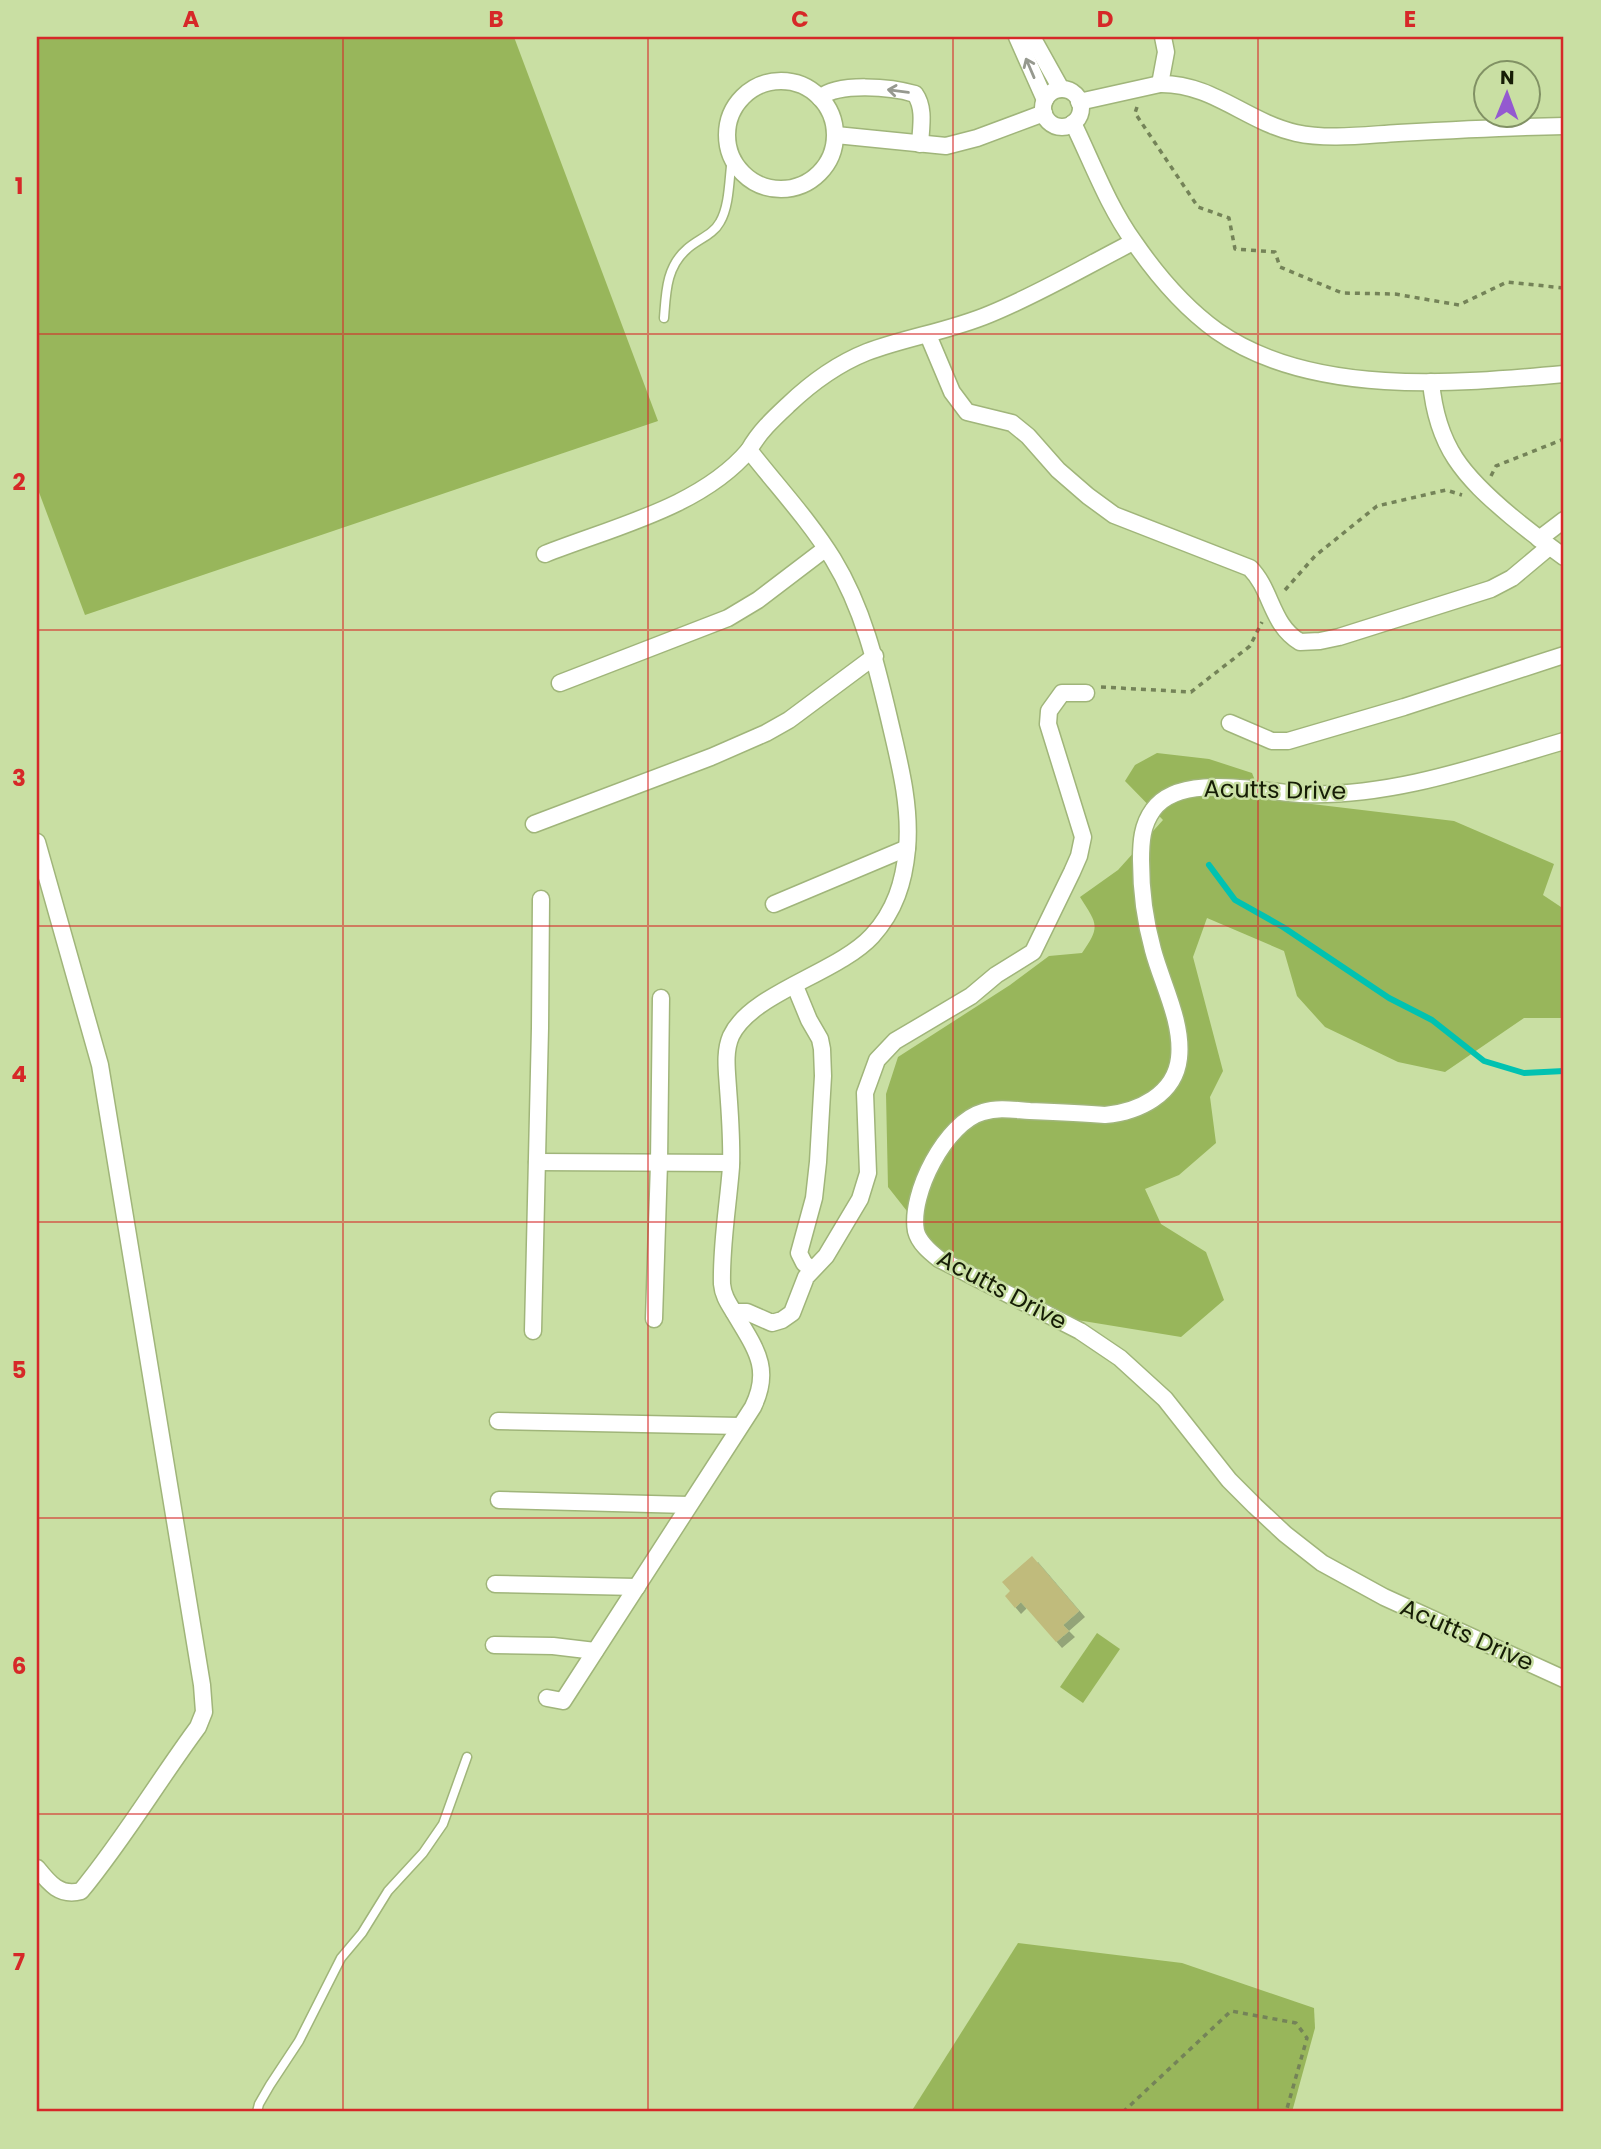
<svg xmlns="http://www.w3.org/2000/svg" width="1601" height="2149" font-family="Poppins,sans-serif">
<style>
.green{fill:#98b65b}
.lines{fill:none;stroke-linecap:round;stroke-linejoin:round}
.stream{stroke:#01c2b1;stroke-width:6}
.building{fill:#c0bb7c;filter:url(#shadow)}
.service-casing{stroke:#a0b57a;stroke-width:11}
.minor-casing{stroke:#a0b57a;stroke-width:19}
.path{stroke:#748358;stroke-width:3.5;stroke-dasharray:5 5;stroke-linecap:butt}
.service{stroke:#fff;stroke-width:8}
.minor{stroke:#fff;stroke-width:16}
.oneway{stroke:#96998f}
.grid{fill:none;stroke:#d62828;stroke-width:2;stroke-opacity:0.55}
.labels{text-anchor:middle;stroke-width:5;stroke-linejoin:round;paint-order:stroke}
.street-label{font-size:24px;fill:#161d06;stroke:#c9dfa3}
.neatline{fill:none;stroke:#d62828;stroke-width:2.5}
.grid-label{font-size:23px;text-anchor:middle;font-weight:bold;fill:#d62828}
</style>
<defs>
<filter id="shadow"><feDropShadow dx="6" dy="6" stdDeviation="0" flood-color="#0004"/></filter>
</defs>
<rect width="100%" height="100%" fill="#c9dfa3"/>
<g class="green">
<path d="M37,37H514L658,421L85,615L37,487Z"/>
<path d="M1157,753L1209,759L1252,773L1262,798L1454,821L1554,864L1543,895L1564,909V1018H1524L1445,1072L1398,1062L1325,1027L1297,996L1284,951L1207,918L1193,957L1223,1071L1210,1097L1216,1143L1179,1175L1145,1189L1161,1224L1206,1252L1224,1300L1181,1337L1077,1320L936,1248L888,1187L886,1094L898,1057L1010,985L1049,956L1082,953C1101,926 1097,924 1080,897L1118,870L1163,820L1125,781L1135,765Z"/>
<path d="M1097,1633L1120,1649L1083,1703L1060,1687Z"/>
<path d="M1018,1943L1182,1963L1314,2008L1315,2028L1292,2112H911Z"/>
</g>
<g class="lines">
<path class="stream" d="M1209,865L1235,900L1283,927L1389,998L1432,1020L1484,1061L1524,1073L1564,1071"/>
</g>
<path class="building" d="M1032,1556L1079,1611L1063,1625L1069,1631L1056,1642L1021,1602L1015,1608L1005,1596L1010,1591L1002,1582Z"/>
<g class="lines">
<defs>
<g id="service">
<path d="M664,318C666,293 666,267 687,249C698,239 713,235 720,222C730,205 729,177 732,158"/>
<path d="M257,2112L259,2104L270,2085L299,2041L341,1958L362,1933L388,1891L423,1853L443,1824L467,1757"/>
</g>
<g id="minor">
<path d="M1017,37L1045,100"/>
<path d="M1032,37L1061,89"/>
<circle cx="781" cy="135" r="54"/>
<path d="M1160,84L1166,52L1163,37"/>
<circle cx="1062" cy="108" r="19"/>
<path d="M820,98C838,82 892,87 915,94C925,108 921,127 920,144"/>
<path d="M1079,102L1160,84C1212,83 1247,122 1296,133C1328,140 1365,135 1398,133C1453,130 1509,127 1564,126"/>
<path d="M1073,123C1092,162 1108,206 1134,242C1156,274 1185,308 1217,331C1311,397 1455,384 1564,374"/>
<path d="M836,135L946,146L977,138L1044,113"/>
<path d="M928,335L952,392L967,412L1012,423L1028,436L1058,470L1088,496L1114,515L1250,568C1272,590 1271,625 1300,642L1320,641L1339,637L1491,589L1512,578L1549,547"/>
<path d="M1431,382C1437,447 1463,476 1512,517C1529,531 1546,544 1564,557"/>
<path d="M1539,539L1564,520"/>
<path d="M545,554C613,527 701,507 749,450"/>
<path d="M560,683L728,618L758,600L825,549"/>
<path d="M1230,723L1272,741H1288L1404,707L1564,655"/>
<path d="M1564,741C1479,766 1390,798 1300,794C1260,792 1179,772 1153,810C1142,825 1141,842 1141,860C1141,890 1145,921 1153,950C1162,984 1183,1022 1179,1058C1175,1095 1138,1112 1105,1115C1080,1113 1055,1112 1030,1111C1014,1110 999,1107 983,1112C946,1122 909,1194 916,1231C919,1243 930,1252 939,1259L1080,1331L1120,1358L1165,1399L1229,1480L1255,1506L1285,1534L1322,1563L1384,1597L1564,1679"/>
<path d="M534,824L711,757L766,733L789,720L875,656"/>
<path d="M37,842L100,1065L202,1685L204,1712L198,1727C158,1781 124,1839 81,1891C60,1897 49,1883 37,1868"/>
<path d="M774,904L907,848"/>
<path d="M795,986L809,1020L820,1039L822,1049L823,1076L818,1162L814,1198L799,1253L804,1263L812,1270"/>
<path d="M537,1162L731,1163"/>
<path d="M734,1312H747L772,1323L782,1320L792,1313L806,1277L826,1256L860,1199L868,1173L865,1093L877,1060L895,1041L971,996L996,975L1033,952L1072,872L1079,856L1083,837L1048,724L1049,711L1062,693H1086"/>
<path d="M654,1319L659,1163L661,998"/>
<path d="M533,1331L540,1028L541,899"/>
<path d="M498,1421L740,1426"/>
<path d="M499,1500L689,1505"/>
<path d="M495,1584L637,1587"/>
<path d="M494,1645L553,1646L595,1651"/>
<path d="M547,1698L563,1701L753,1407C772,1368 755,1348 735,1314C729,1304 723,1296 722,1284C721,1245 728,1206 731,1167C732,1141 730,1114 728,1088C727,1071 724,1052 731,1036C751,993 838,973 872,936C895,911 904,882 907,849C911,805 899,761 889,718C876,663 863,608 833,559C809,520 777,486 749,450C759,432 773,419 788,405C811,383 837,364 867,352C907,337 950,331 990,314C1039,294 1086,266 1133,242"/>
</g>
</defs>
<use href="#service" class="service-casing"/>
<use href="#minor" class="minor-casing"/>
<g class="path">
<path d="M1137,107L1135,113L1198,207L1229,218L1235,249L1275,252L1280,267L1342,293L1395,294L1459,305L1507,282L1564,288"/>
<path d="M1491,476L1496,466L1564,439"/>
<path d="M1285,590L1315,556L1377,506L1446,490L1462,495"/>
<path d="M1101,687L1191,692L1250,646L1262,622"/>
<path d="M1123,2112L1231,2011L1296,2023L1307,2038L1286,2112"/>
</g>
<use href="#service" class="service"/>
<use href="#minor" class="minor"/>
</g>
<defs><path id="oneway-shaft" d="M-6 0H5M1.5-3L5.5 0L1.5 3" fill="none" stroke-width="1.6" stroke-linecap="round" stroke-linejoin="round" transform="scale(1.75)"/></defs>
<g class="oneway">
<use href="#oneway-shaft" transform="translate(1030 68) rotate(-113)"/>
<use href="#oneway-shaft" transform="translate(898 91) rotate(-172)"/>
</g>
<path class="grid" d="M343,37V2112M648,37V2112M953,37V2112M1258,37V2112M37,334H1564M37,630H1564M37,926H1564M37,1222H1564M37,1518H1564M37,1814H1564"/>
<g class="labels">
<g class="street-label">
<text transform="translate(1275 790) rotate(1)" y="8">Acutts Drive</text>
<text transform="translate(1002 1290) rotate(28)" y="8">Acutts Drive</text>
<text transform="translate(1467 1635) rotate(24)" y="8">Acutts Drive</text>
</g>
</g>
<rect width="1601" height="2149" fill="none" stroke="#c9dfa3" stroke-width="77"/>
<g transform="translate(1507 94) rotate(1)"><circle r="33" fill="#c9dfa3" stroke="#819164" stroke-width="2"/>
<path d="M0-5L12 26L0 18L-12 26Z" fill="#9459d0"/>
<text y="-10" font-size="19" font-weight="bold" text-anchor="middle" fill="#161d06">N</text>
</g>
<rect x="38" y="38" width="1524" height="2072" class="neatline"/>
<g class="grid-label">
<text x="191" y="27">A</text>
<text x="496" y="27">B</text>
<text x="800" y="27">C</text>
<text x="1105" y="27">D</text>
<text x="1410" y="27">E</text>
<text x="19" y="194">1</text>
<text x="19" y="490">2</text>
<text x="19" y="786">3</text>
<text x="19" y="1082">4</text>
<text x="19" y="1378">5</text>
<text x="19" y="1674">6</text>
<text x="19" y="1970">7</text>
</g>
</svg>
